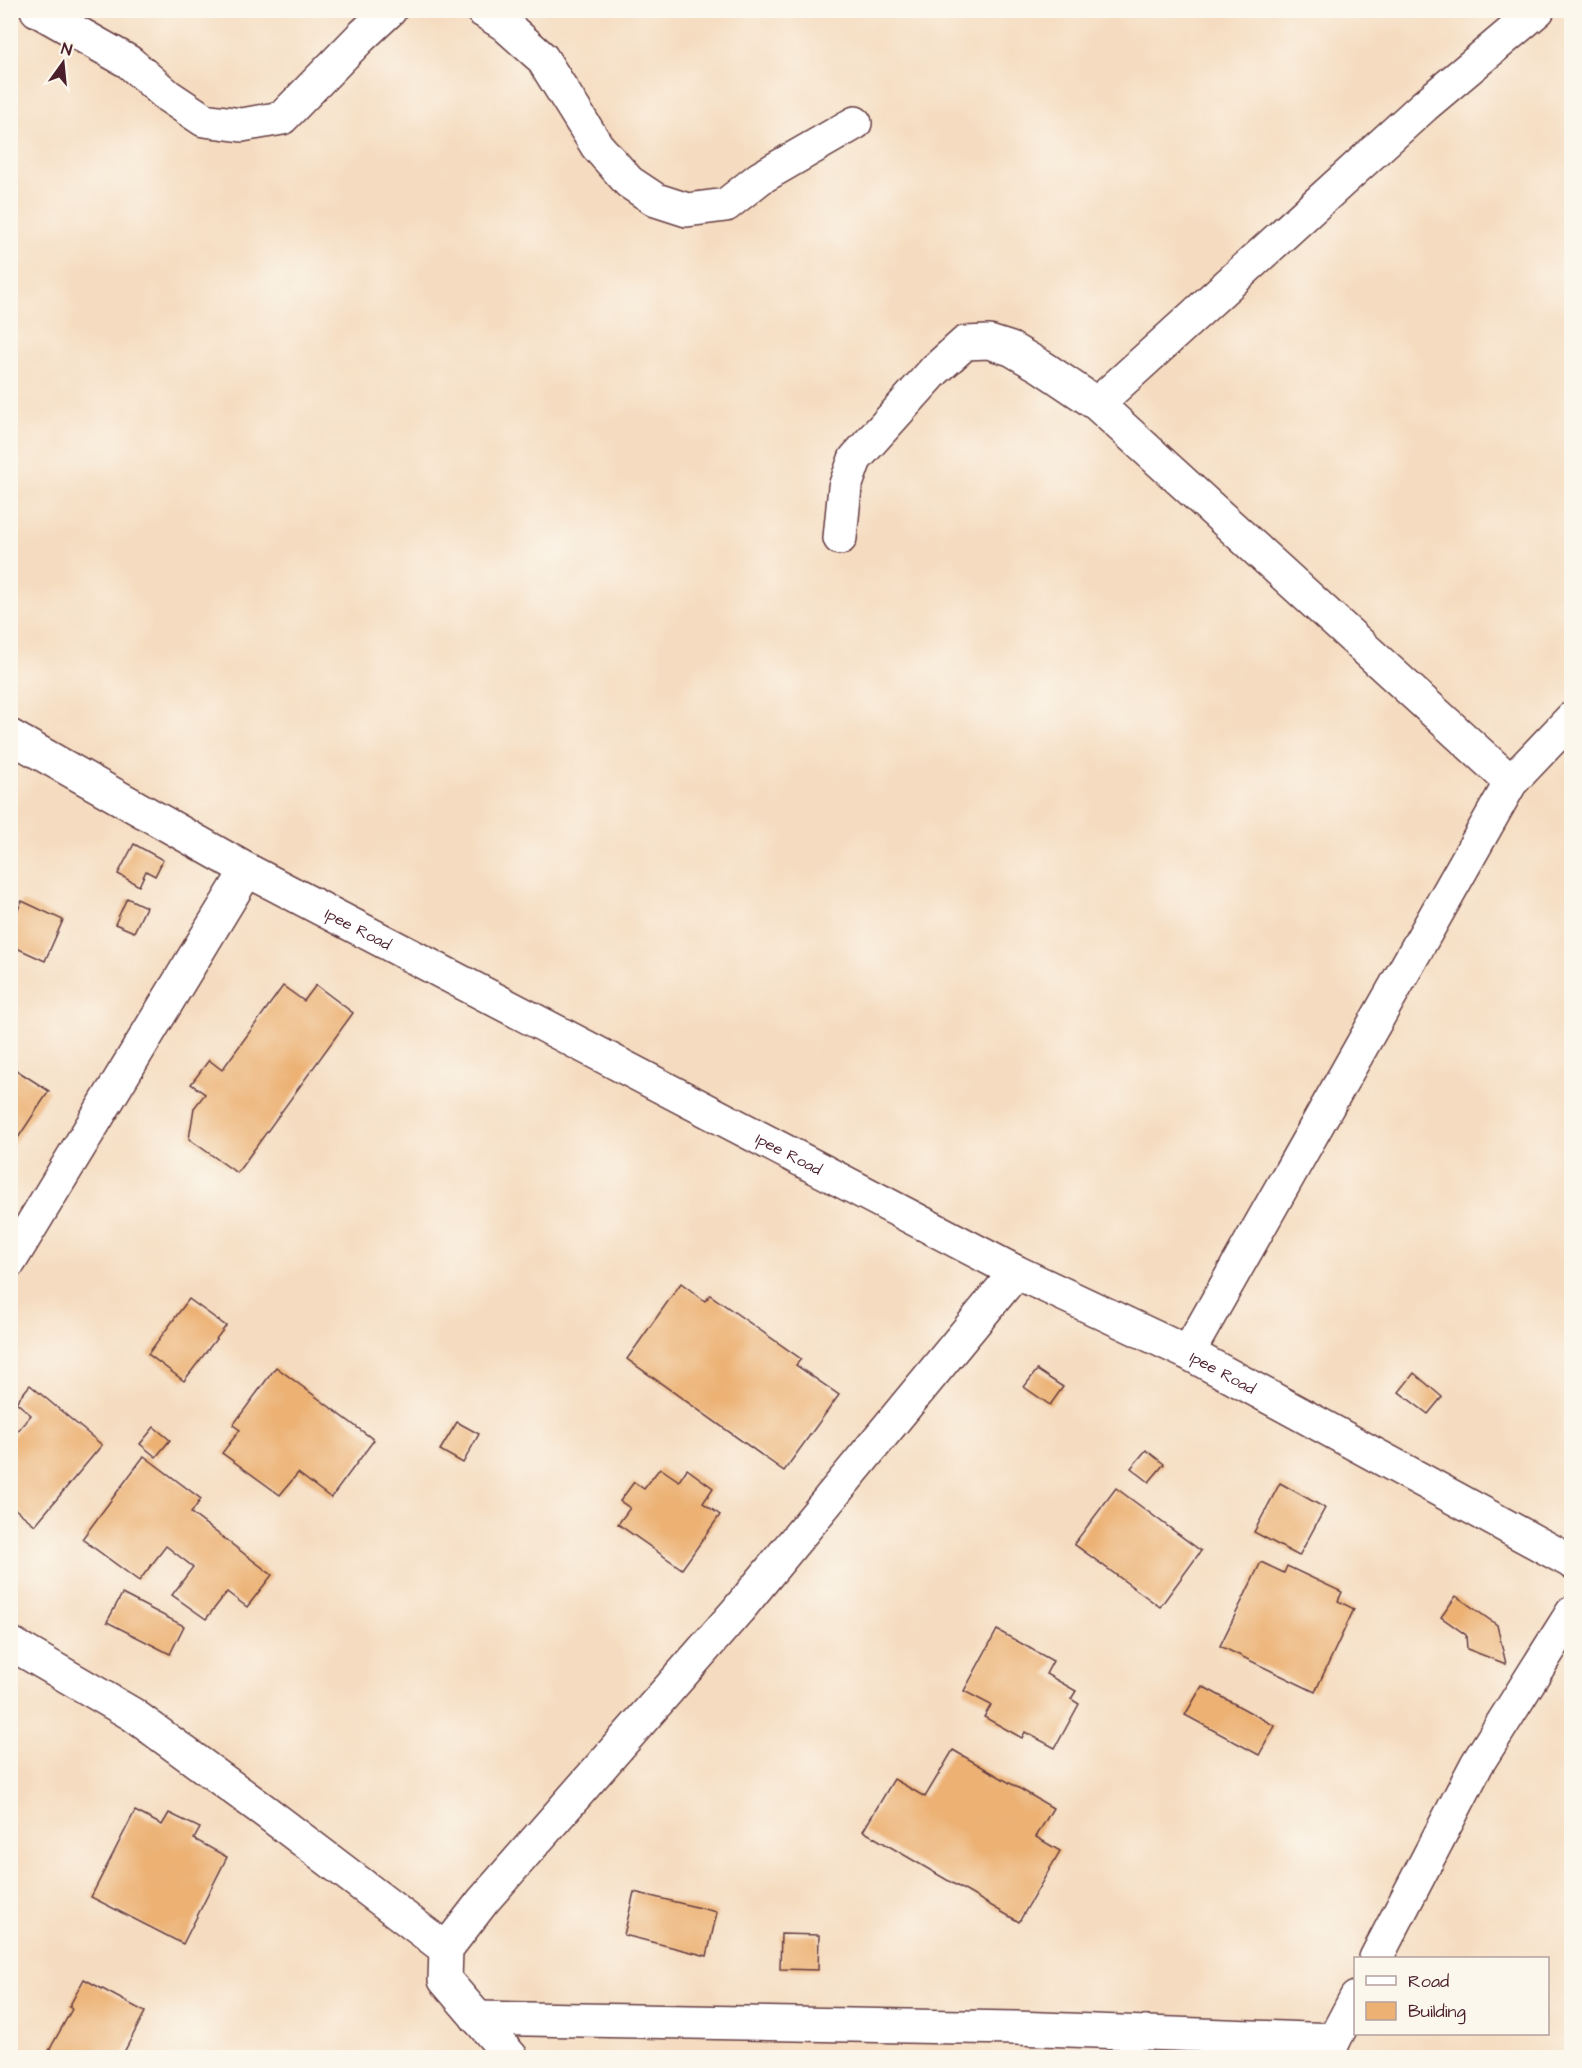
<svg xmlns="http://www.w3.org/2000/svg" width="1582" height="2068" font-family="'Architects Daughter',sans-serif">
<style>
.building{fill:#ecb173}
.lines{fill:none;stroke-linecap:round;stroke-linejoin:round}
.minor-casing{stroke:#643b41;stroke-width:36}
.minor{stroke:#fff;stroke-width:33}
.labels{text-anchor:middle;stroke-width:4.5;stroke-linejoin:round;paint-order:stroke}
.street-label{font-size:16px;fill:#4a1f2b;stroke:#fbf7ec}
</style>
<rect width="100%" height="100%" fill="#fbf7ec"/>
<filter id="ink" filterUnits="userSpaceOnUse"><feTurbulence type="fractalNoise" baseFrequency=".0167" numOctaves="2"/><feDisplacementMap in="SourceGraphic" scale="12" xChannelSelector="R" yChannelSelector="G"/><feConvolveMatrix kernelMatrix="1 2 1 2 8 2 1 2 1" color-interpolation-filters="sRGB"/></filter>
<filter id="wash" filterUnits="userSpaceOnUse"><feTurbulence type="fractalNoise" baseFrequency=".008" numOctaves="4" result="noise"/><feDisplacementMap in="SourceGraphic" scale="24" xChannelSelector="R" yChannelSelector="G"/><feGaussianBlur stdDeviation="1.35" result="paint"/><feColorMatrix in="noise" values="0 0 0 0 0 0 0 0 0 0 0 0 0 0 0 0 0 1.4 0 .05"/><feComposite in="paint" operator="in"/></filter>
<g filter="url(#wash)">
<rect width="100%" height="100%" fill="#f5dcc0"/>
<g id="blocks">
<g class="building">
<path d="M134,844L163,860L155,876L146,871L139,886L118,874Z"/>
<path d="M127,898L146,907L134,932L115,924Z"/>
<path d="M22,901L63,920L45,961L10,945V911L16,914Z"/>
<path d="M316,985L353,1013L237,1173L189,1139L194,1108L205,1094L191,1084L209,1060L222,1070L283,986L304,1001Z"/>
<path d="M10,1066L49,1091L10,1150Z"/>
<path d="M681,1283L705,1301L710,1295L801,1359L796,1365L839,1395L784,1471L627,1359Z"/>
<path d="M189,1299L226,1326L184,1381L148,1354Z"/>
<path d="M276,1367L374,1440L331,1498L298,1473L280,1495L222,1453L240,1430L233,1425Z"/>
<path d="M1037,1370L1063,1387L1050,1405L1024,1387Z"/>
<path d="M1414,1373L1442,1397L1428,1414L1399,1392Z"/>
<path d="M30,1385L102,1445L35,1525L10,1505V1440L31,1415L16,1402Z"/>
<path d="M457,1422L479,1434L463,1463L440,1450Z"/>
<path d="M154,1427L170,1440L156,1457L140,1444Z"/>
<path d="M1146,1450L1164,1464L1149,1482L1131,1468Z"/>
<path d="M144,1456L201,1499L191,1513L272,1575L247,1607L227,1592L206,1619L172,1595L193,1567L166,1546L139,1581L82,1539Z"/>
<path d="M660,1468L679,1481L687,1469L713,1488L703,1503L720,1515L682,1569L618,1524L630,1508L620,1501L634,1482L644,1489Z"/>
<path d="M1280,1483L1325,1508L1299,1556L1254,1532Z"/>
<path d="M1116,1488L1201,1551L1160,1607L1074,1544Z"/>
<path d="M1261,1562L1284,1573L1287,1566L1342,1592L1338,1601L1354,1609L1315,1692L1220,1646Z"/>
<path d="M122,1594L184,1626L170,1654L107,1622Z"/>
<path d="M1456,1596L1497,1625L1506,1664L1467,1649L1466,1635L1441,1617Z"/>
<path d="M997,1630L1053,1661L1046,1674L1076,1691L1071,1699L1079,1704L1055,1748L1025,1732L1022,1738L984,1717L991,1705L964,1691Z"/>
<path d="M1202,1686L1275,1726L1259,1755L1185,1715Z"/>
<path d="M953,1750L1053,1808L1036,1837L1060,1851L1019,1922L863,1831L894,1779L925,1797Z"/>
<path d="M135,1811L162,1825L169,1813L200,1828L194,1839L227,1857L183,1944L91,1897Z"/>
<path d="M634,1892L717,1912L707,1956L624,1935Z"/>
<path d="M781,1934L819,1935L818,1970L780,1969Z"/>
<path d="M84,1979L145,2012L121,2058H45L72,2009L69,2007Z"/>
</g>
</g>
</g>
<g filter="url(#ink)">
<use href="#blocks" fill-opacity="0" stroke="#643b41" stroke-width="1.5"/>
<g class="lines">
<defs>
<g id="minor">
<path d="M37,10L129,62L168,96L204,120L242,125L282,118L361,37L390,10"/>
<path d="M482,10L504,24L542,58L597,146L629,182L656,200L687,210L726,205L760,178L855,123"/>
<path d="M1097,404L1424,106L1538,10"/>
<path d="M840,538L845,487L855,459L935,370L965,343L989,342L1011,349L1042,367L1097,404L1511,782"/>
<path id="s1" d="M10,736L247,870L1016,1272L1188,1353L1572,1562"/>
<path d="M10,1261L247,870"/>
<path d="M1188,1353L1511,782L1572,718"/>
<path d="M10,1643L132,1714L266,1812L446,1949"/>
<path d="M1376,1958L1477,1764L1572,1613"/>
<path d="M477,2018L1016,2028L1334,2040"/>
<path d="M512,2058L445,1980L446,1949L483,1901L738,1610L1016,1272"/>
<path d="M1327,2058L1334,2040L1356,1998"/>
</g>
</defs>
<use href="#minor" class="minor-casing"/>
<use href="#minor" class="minor"/>
</g>
</g>
<g class="labels">
<g class="street-label">
<text dy="6" stroke="none"><textPath href="#s1" startOffset="398">Ipee Road</textPath></text>
<text dy="6" stroke="none"><textPath href="#s1" startOffset="884">Ipee Road</textPath></text>
<text dy="6" stroke="none"><textPath href="#s1" startOffset="1370">Ipee Road</textPath></text>
</g>
</g>
<rect width="1582" height="2068" fill="none" stroke="#fbf7ec" stroke-width="36"/>
<rect x="1354" y="1957" width="195" height="78" fill="#fbf7ec" stroke="#b4a19f" stroke-width="1.5"/>
<rect x="1366" y="1976" width="30" height="9" fill="#ffffff" stroke="#b4a19f" stroke-width="1.5"/>
<text x="1408" y="1987" font-size="18" fill="#4a1f2b">Road</text>
<rect x="1366" y="2002" width="30" height="18" fill="#ecb173" stroke="#b4a19f" stroke-width="1.5"/>
<text x="1408" y="2017" font-size="18" fill="#4a1f2b">Building</text>
<g transform="translate(63 63) rotate(15)" stroke="#fbf7ec" stroke-width="4.5" paint-order="stroke">
<path d="M0-4.5L10 22L0 15L-10 22Z" fill="#4a1f2b"/>
<text y="-9" font-size="16" font-weight="bold" text-anchor="middle" fill="#4a1f2b">N</text>
</g>
</svg>
